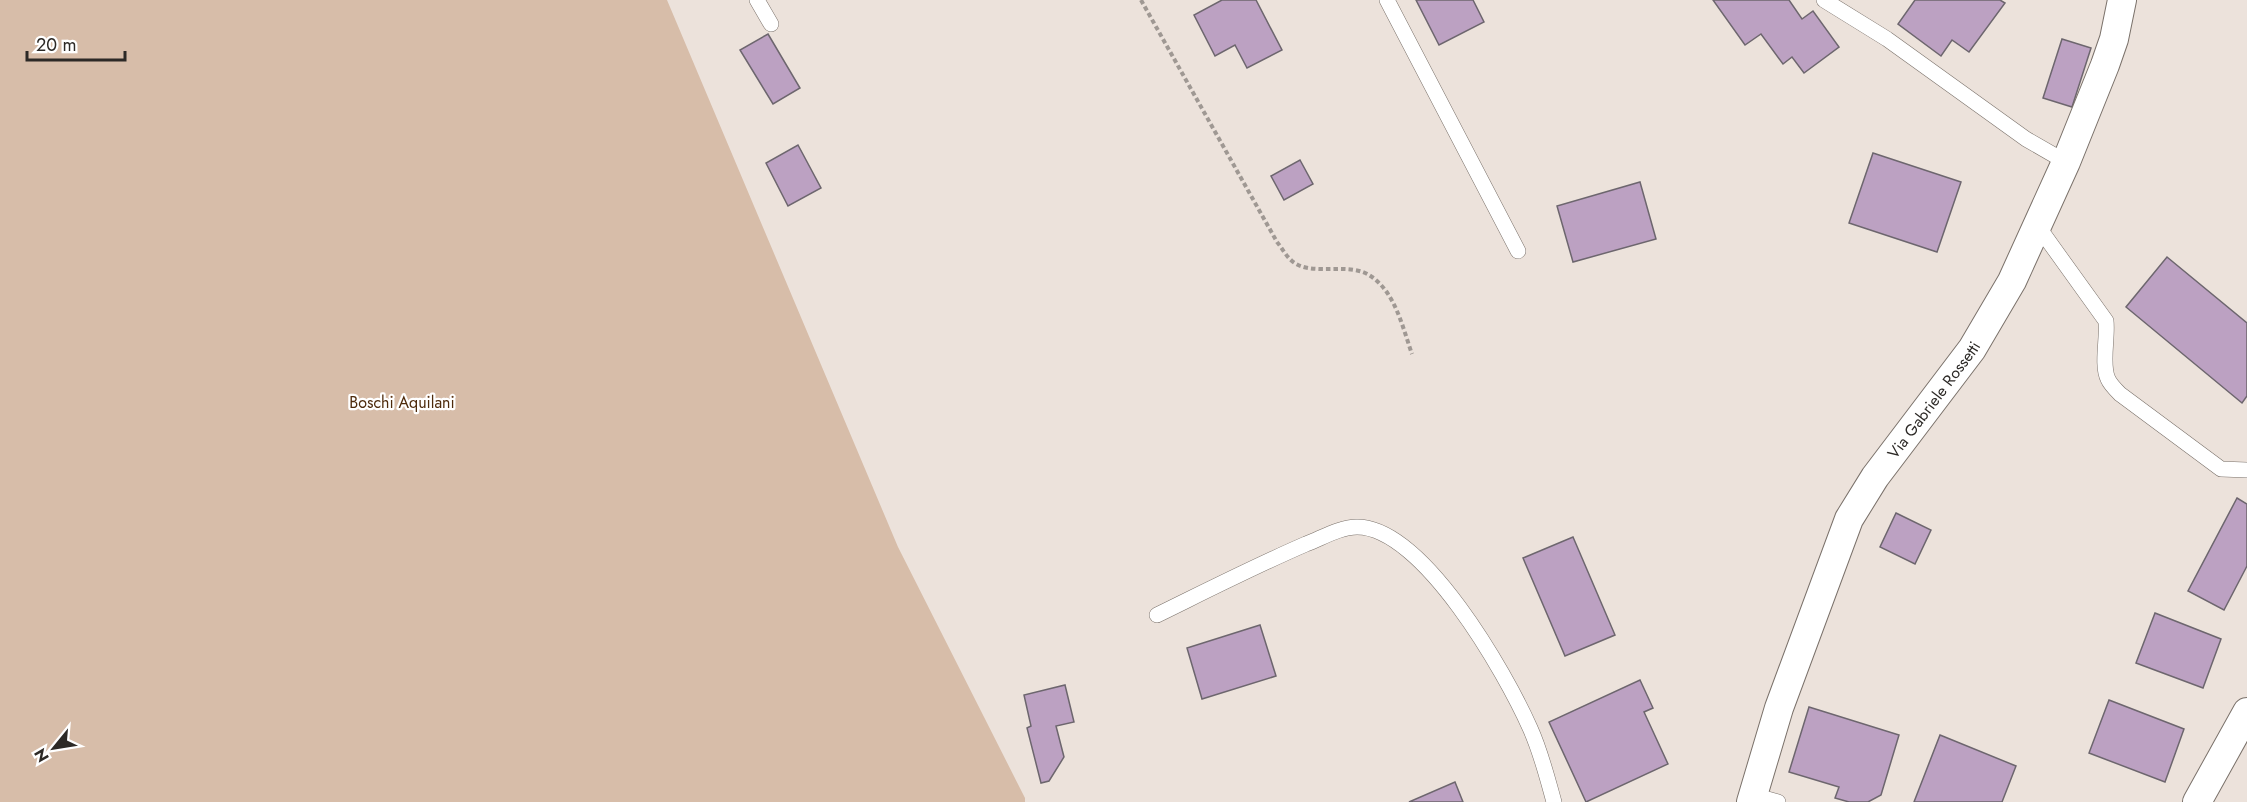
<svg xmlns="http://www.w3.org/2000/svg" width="2247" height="802" font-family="Jost,sans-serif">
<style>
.green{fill:#d7bda9}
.building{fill:#bca1c2;stroke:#6d666e;stroke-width:1.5}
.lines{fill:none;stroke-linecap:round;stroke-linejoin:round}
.service-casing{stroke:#7a716a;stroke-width:16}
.minor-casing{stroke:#7a716a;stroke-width:30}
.path{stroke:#9f9893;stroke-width:4;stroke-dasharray:4.5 3;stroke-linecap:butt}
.service{stroke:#fff;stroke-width:15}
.minor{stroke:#fff;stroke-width:28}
.labels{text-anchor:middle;stroke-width:4.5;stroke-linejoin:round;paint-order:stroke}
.street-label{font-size:16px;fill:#2c2926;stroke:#fff}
.park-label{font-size:16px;fill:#4e2b0c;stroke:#fff}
</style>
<rect width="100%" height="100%" fill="#ece2db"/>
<path class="green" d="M0,0H667L898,547L1025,798V802H0Z"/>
<g class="building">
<path d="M1222,0H1256L1282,50L1247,68L1235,45L1215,56L1194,15Z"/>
<path d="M1416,0H1473L1484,22L1439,45Z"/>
<path d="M1713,0H1789L1802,19L1813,11L1839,47L1804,73L1792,57L1783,64L1761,34L1745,45Z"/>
<path d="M1915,0H2000L2005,3L1969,52L1952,40L1941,56L1898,24Z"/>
<path d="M768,34L800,88L773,104L740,50Z"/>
<path d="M2062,39L2091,48L2072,107L2043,98Z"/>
<path d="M798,145L821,188L788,206L766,163Z"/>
<path d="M1873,153L1961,182L1937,252L1849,223Z"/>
<path d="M1300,160L1313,184L1284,200L1271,176Z"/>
<path d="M1640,182L1656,239L1573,262L1557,206Z"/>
<path d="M2167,257L2247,323V396L2242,403L2126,307Z"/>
<path d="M2237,498L2247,504V566L2224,610L2188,591Z"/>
<path d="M1896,513L1931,530L1915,564L1880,547Z"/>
<path d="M1573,537L1615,635L1565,656L1523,558Z"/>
<path d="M2155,613L2221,639L2203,688L2136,663Z"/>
<path d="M1260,625L1276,676L1202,699L1187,648Z"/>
<path d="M1640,680L1653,708L1644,712L1668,764L1586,802L1549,722Z"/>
<path d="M1065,685L1074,722L1056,726L1064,757L1049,781L1041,783L1027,728L1031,726L1024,695Z"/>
<path d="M2109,700L2184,729L2165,782L2089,753Z"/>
<path d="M1809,707L1899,735L1881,795L1868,802H1849L1835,798L1839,787L1789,772Z"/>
<path d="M1940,735L2016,766L2002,802H1914Z"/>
<path d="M1455,782L1463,802H1409Z"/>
</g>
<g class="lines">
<defs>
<g id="service">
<path d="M757,0L771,24"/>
<path d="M1387,0L1518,251"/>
<path d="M1824,0L1887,39L2026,139L2066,162"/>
<path d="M2037,225L2106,321C2108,337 2101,365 2108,379C2110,384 2116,390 2120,394L2221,469L2247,470"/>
<path d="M1157,615C1206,591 1255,566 1306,544C1322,538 1340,527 1357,527C1423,527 1506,674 1530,728C1541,752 1547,777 1554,802"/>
<path d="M1753,795L1778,802"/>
</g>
<g id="minor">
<path id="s1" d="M1751,802L1779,708L1849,519L1875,477L1972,349L2012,281L2066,162L2105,65L2114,39L2122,0"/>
<path d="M2197,802L2247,712"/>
</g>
</defs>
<use href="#service" class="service-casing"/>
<use href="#minor" class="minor-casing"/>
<path class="path" d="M1141,0L1277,242C1282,248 1286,256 1292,261C1312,278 1350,260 1372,277C1396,294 1403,329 1412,354"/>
<use href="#service" class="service"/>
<use href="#minor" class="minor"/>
</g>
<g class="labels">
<g class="street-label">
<text dy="6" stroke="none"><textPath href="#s1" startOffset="446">Via Gabriele Rossetti</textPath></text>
</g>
<g class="park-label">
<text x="402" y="408">Boschi Aquilani</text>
</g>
</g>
<g transform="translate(54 748) rotate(240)" stroke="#ffffff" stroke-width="4.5" paint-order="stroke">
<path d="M0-4.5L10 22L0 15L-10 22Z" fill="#2c2926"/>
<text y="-9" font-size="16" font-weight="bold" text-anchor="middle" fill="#2c2926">N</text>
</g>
<path d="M27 51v9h98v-9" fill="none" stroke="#2c2926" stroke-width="3"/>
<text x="36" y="51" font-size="18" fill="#2c2926" stroke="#ffffff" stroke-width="4.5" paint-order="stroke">20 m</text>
</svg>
